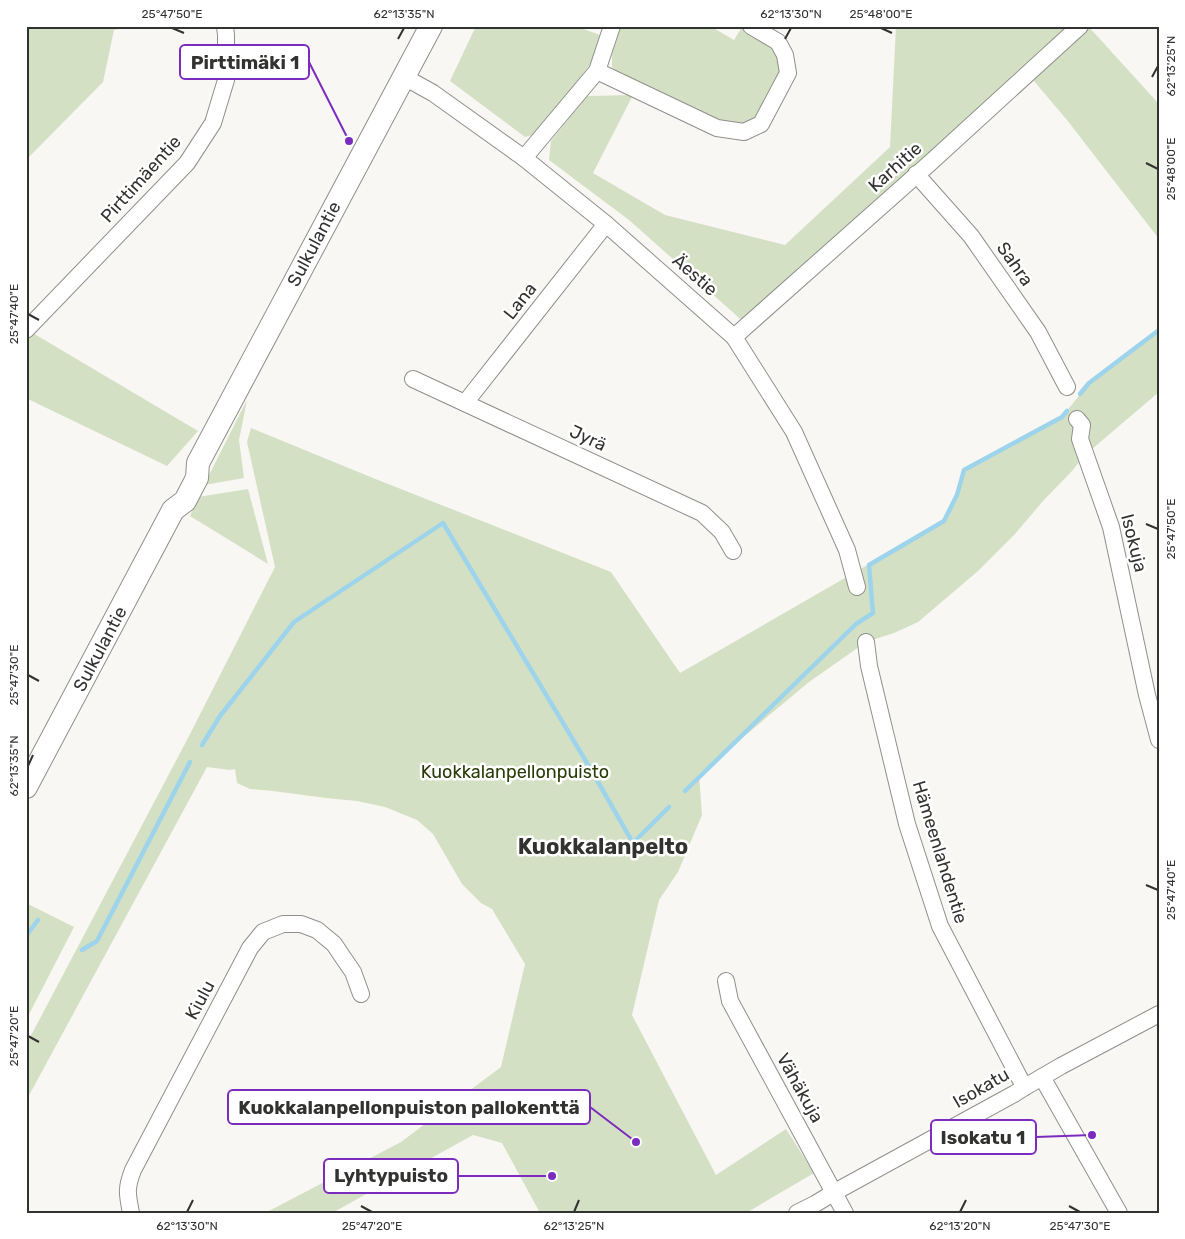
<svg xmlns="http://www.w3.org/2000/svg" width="1185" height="1239" font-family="Rubik,sans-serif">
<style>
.green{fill:#d4e0c3}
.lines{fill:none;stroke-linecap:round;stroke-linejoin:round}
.stream{stroke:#9dd4eb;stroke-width:4.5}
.minor-casing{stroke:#918f8d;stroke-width:18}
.secondary-casing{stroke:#918f8d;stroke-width:24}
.minor{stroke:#fff;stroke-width:16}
.secondary{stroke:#fff;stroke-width:22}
.ticks{fill:none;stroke:#323231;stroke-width:2}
.labels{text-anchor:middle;stroke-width:5;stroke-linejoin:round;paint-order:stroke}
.street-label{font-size:18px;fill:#323231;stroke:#fff}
.park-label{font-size:18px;fill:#2a3b07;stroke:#fff}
.district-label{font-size:22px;font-weight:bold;fill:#323231;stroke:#fff}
.leader{fill:none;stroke:#7b2cbf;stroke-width:2}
.callout-dot{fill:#7b2cbf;stroke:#fff;stroke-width:2}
.callout{fill:#fff;stroke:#7b2cbf;stroke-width:2}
.callout-label{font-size:19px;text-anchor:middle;font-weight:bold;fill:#323231}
.neatline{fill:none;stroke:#323231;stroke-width:2}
.ticks-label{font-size:12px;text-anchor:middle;fill:#323231}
</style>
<rect width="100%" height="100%" fill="#f8f7f4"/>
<g class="green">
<path d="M26,26H137L114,30L103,82L26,160Z"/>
<path d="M476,26H575L603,36L598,54L537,134L525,137L450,81Z"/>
<path d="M621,26H710L734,40L742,27L772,46L779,55L780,70L758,116L742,125L718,122L620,75L612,67V54Z"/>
<path d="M896,26H1088L1159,104V239L1067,120L1028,74L746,324L629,220L549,160L551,141L587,96L633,95L593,173L665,215L785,245L890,147Z"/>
<path d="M26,329L198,431L167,466L30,400L26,399Z"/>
<path d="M1159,330V392L1085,455L1072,471L1043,501L1015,534L978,571L918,622L894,633L866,642L809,682L699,774L702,815L678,872L659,900L632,1015L716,1175L786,1129L814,1173L746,1213H540L502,1143L473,1135L332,1213H265L401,1142L501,1067L525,964L492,909L481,903L462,884L433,834L417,820L385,807L357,801L326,798L273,791L250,789L237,783L235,769L230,770L207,767L26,1101V1045L188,738L275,567L247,442L251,428L373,478L611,572L680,673L944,521L957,495L964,470L1062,417L1089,383Z"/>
<path d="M247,400L239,440L244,478L204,485Z"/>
<path d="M248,489L268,564L190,516L198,497Z"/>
<path d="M26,903L74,927L26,1020Z"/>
</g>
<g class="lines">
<g class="stream">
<path d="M1080,394L1089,383L1159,330"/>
<path d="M202,745L220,716L294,622L443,523L590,768L633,843L669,807"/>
<path d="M685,791L856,624L873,613L869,565L944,521L957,495L964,470L1062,417L1067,411"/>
<path d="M26,936L38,920"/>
<path d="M82,950L97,941L190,762"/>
</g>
<defs>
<g id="minor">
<path d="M597,71L717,128L744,132L761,124L788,73L785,55L778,42L751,26"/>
<path d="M404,77L433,93L524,158L606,224L734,337L794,432L847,550L857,587"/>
<path d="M524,158L597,71L612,26"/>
<path d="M916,174L971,236L1038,332L1067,387"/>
<path d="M26,330L187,163L213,123L226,80V35L225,26"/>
<path d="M734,337L930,163L1080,26"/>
<path d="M413,379L702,513L722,532L733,551"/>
<path d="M465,403L606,224"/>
<path d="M1077,419L1082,425L1080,439L1111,527L1147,695L1159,740"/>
<path d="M866,642L869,666L907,824L940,926L1019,1077L1025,1087"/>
<path d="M726,981L730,1001L845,1213"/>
<path d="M1042,1077L1119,1213"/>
<path d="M131,1213C127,1193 126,1188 133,1170L250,948L263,932L283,924H301L317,930L334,944L342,956L353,972L361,994"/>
<path d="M797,1213L815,1204L833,1193L1014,1094L1025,1087L1061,1066L1159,1014"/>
</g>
<path id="secondary" d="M26,787L173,510L185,501L197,478L198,463L431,26"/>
</defs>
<use href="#minor" class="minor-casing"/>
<use href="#secondary" class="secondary-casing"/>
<use href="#minor" class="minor"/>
<use href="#secondary" class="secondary"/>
</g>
<path class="ticks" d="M172,28L184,33M881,28L892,33M398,39L404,28M785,39L791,28M1152,77L1158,66M1146,163L1158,169M28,314L39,320M1146,524L1158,529M28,675L39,681M28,766L33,755M1146,885L1158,890M28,1036L39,1042M361,1206L372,1212M1069,1206L1080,1212M187,1212L193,1200M574,1212L579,1200M960,1212L966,1200"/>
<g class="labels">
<g class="street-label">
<text transform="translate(895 167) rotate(-42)" y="6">Karhitie</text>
<text transform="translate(141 179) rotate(-48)" y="6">Pirttimäentie</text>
<text transform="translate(314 244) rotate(-62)" y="6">Sulkulantie</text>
<text transform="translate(1015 264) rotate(55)" y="6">Sahra</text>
<text transform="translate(695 275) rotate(41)" y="6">Äestie</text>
<text transform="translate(520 301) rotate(-52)" y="6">Lana</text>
<text transform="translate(588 438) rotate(25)" y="6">Jyrä</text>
<text transform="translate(1134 543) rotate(76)" y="6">Isokuja</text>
<text transform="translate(100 649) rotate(-62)" y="6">Sulkulantie</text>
<text transform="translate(940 852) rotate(73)" y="6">Hämeenlahdentie</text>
<text transform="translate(200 1000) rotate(-62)" y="6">Kiulu</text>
<text transform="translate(800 1088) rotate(61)" y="6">Vähäkuja</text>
<text transform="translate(981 1088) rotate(-30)" y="6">Isokatu</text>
</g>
<g class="park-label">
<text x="515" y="778">Kuokkalanpellonpuisto</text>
</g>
<g class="district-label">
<text x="603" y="854">Kuokkalanpelto</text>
</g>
</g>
<path class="leader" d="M349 141L309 62M636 1142L590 1107M1092 1135L1036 1137M552 1176L458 1176"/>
<g class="callout-dot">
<circle cx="349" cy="141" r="5"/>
<circle cx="636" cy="1142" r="5"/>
<circle cx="1092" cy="1135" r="5"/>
<circle cx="552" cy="1176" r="5"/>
</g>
<g class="callout">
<rect x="180" y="45" width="129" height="34" rx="5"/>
<rect x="228" y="1090" width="362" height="34" rx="5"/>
<rect x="931" y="1120" width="105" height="34" rx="5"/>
<rect x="324" y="1159" width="134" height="34" rx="5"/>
</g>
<g class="callout-label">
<text x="245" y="69">Pirttimäki 1</text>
<text x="409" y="1114">Kuokkalanpellonpuiston pallokenttä</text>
<text x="983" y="1144">Isokatu 1</text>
<text x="391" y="1182">Lyhtypuisto</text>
</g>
<rect width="1185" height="1239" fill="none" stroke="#ffffff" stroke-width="55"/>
<rect x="28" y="28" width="1130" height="1184" class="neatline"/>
<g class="ticks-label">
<text x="172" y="18">25°47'50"E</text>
<text x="404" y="18">62°13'35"N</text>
<text x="791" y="18">62°13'30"N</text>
<text x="881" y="18">25°48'00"E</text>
<text transform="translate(1171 66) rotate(-90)" y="4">62°13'25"N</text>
<text transform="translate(1171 169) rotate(-90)" y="4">25°48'00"E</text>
<text transform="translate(14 314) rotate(-90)" y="4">25°47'40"E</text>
<text transform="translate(1171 529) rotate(-90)" y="4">25°47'50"E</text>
<text transform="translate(14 675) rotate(-90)" y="4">25°47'30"E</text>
<text transform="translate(14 766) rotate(-90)" y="4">62°13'35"N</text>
<text transform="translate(1171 890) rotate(-90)" y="4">25°47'40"E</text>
<text transform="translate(14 1036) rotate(-90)" y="4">25°47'20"E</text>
<text x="187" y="1230">62°13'30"N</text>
<text x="372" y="1230">25°47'20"E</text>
<text x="574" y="1230">62°13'25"N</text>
<text x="960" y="1230">62°13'20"N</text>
<text x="1080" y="1230">25°47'30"E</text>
</g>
</svg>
